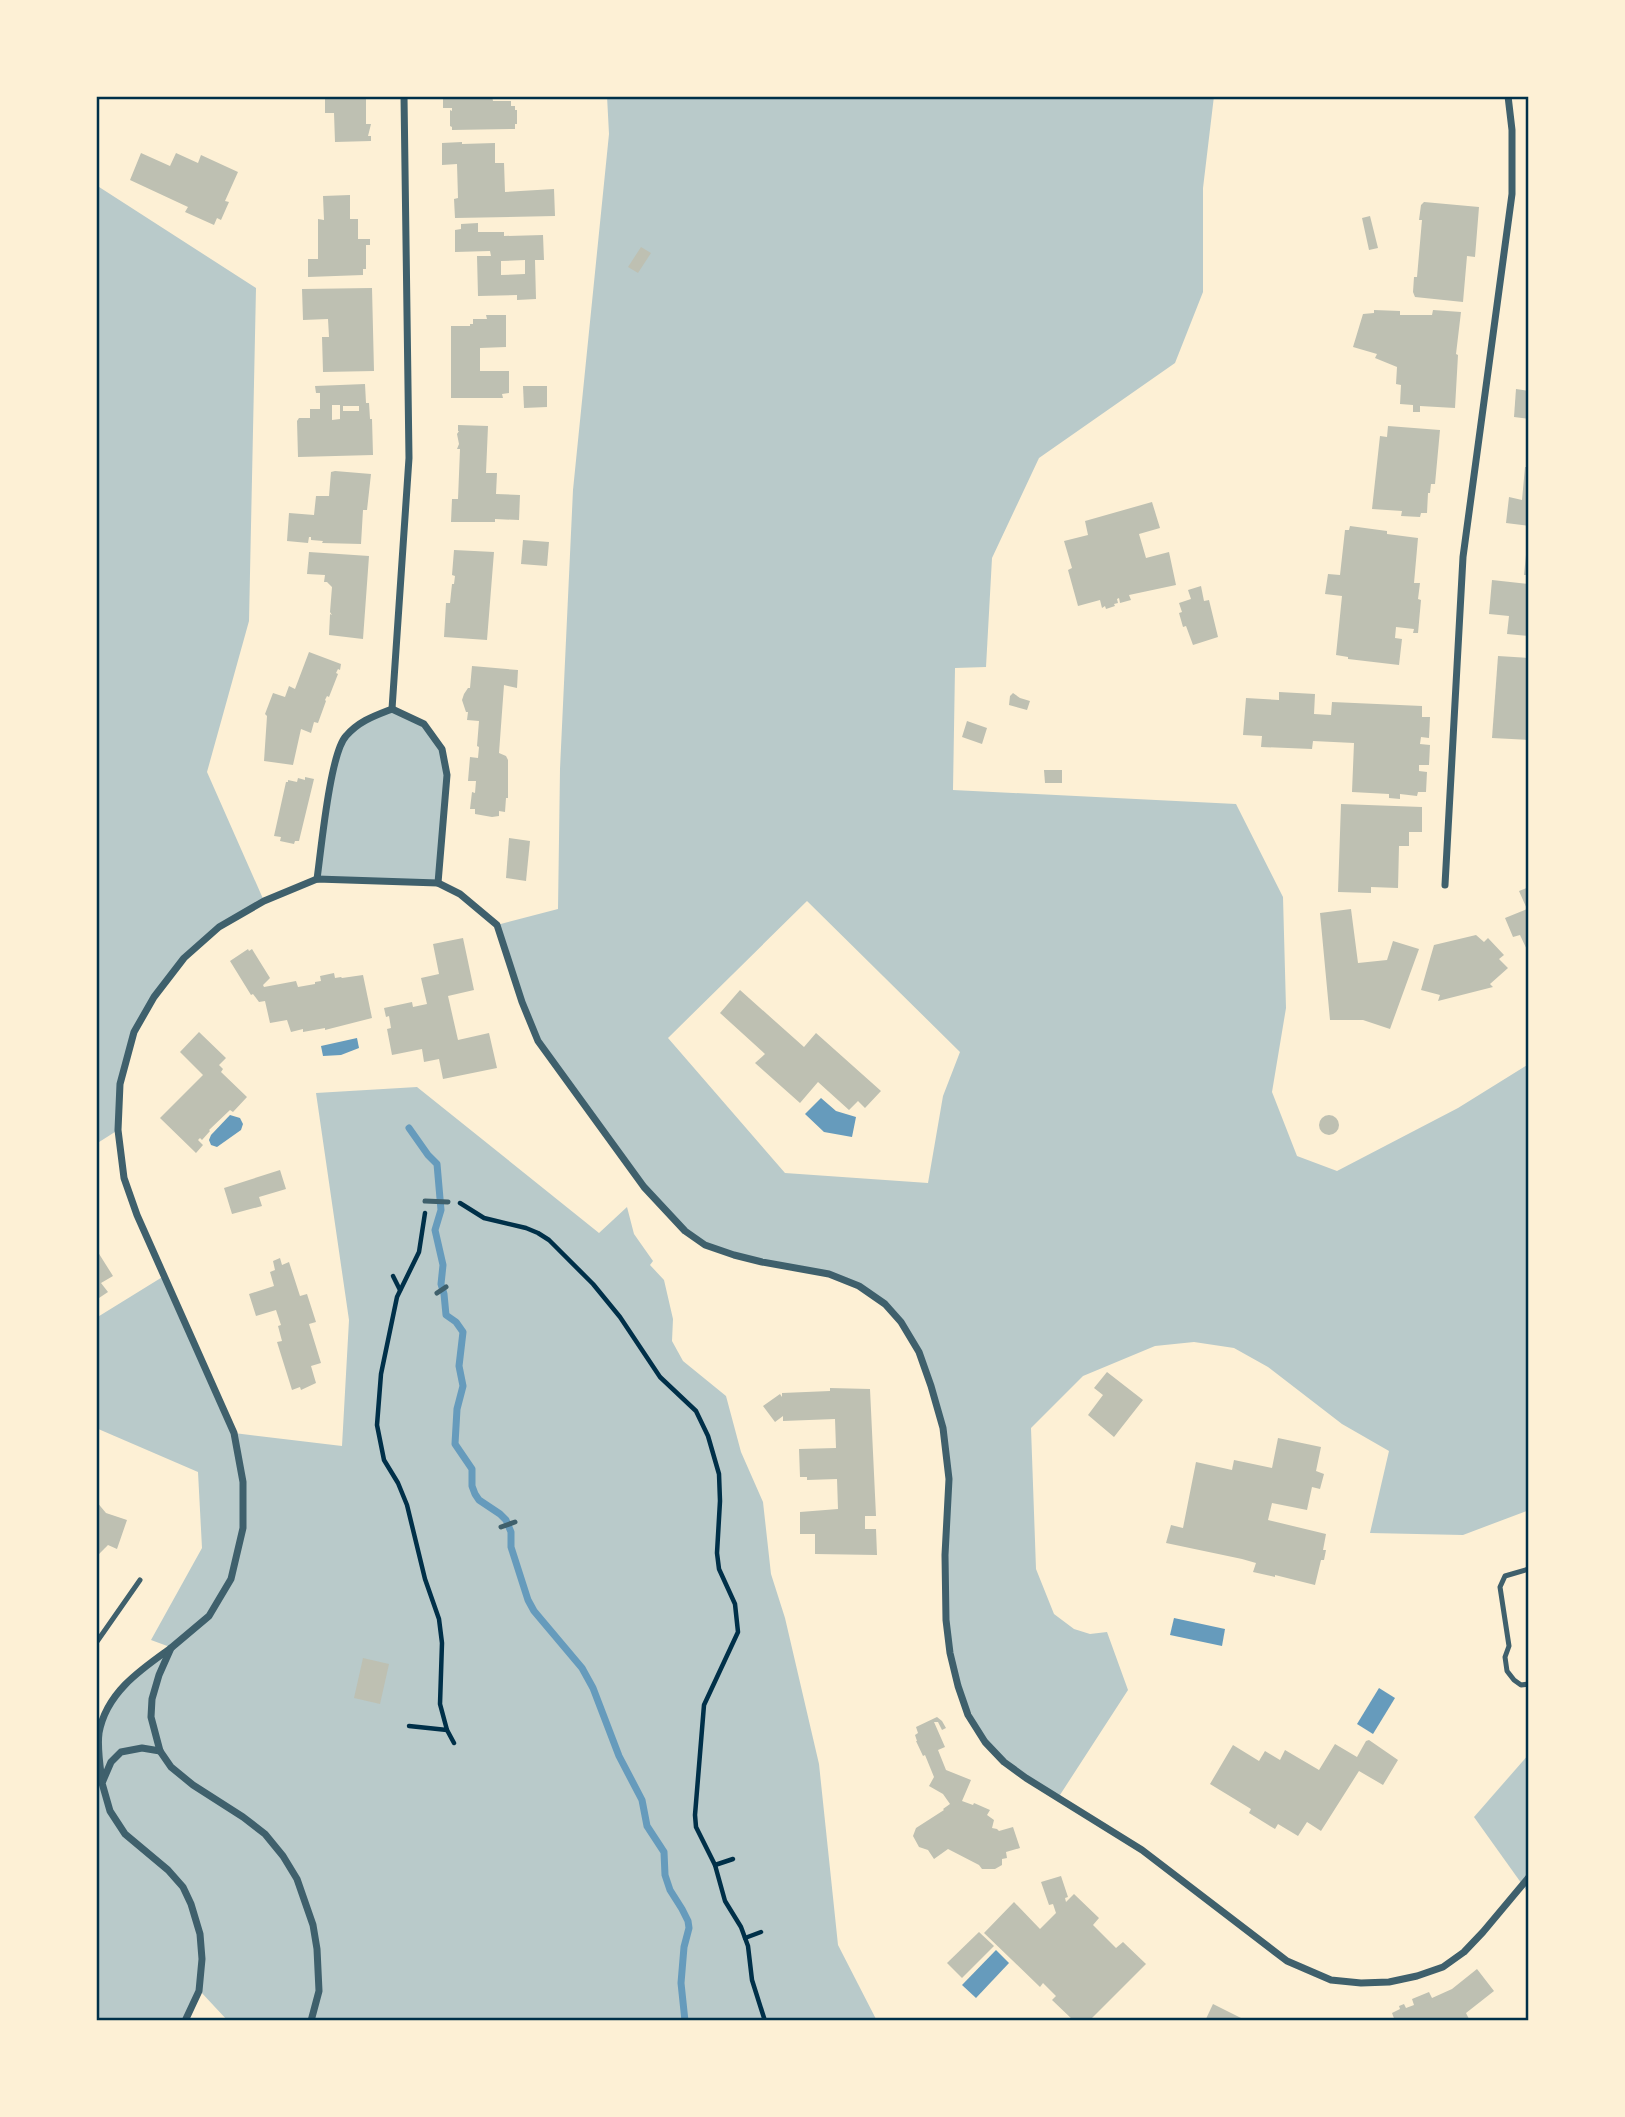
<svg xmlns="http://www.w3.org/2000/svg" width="1625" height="2117" font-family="Ubuntu,sans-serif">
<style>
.green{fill:#b9caca;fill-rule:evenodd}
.water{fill:#669bbc}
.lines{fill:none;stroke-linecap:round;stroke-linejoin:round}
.stream{stroke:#669bbc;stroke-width:7}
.building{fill:#bec0b2;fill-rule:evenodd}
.path{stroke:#003049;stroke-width:4.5}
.service{stroke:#3f606c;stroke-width:5}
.minor{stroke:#3f606c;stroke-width:7}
.neatline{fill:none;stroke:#003049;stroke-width:2.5}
</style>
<rect width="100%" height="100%" fill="#fdf0d5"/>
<g class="green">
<path d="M607,96H1214L1203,188V292L1175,363L1039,458L992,558L986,667L955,668L953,790L1236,804L1283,897L1286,1008L1272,1092L1297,1156L1337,1171L1458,1108L1529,1064V1510L1463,1535L1370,1533L1389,1451L1342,1424L1268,1367L1234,1348L1194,1342L1155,1346L1083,1376L1031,1428L1036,1569L1054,1614L1074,1629L1090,1634L1107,1632L1128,1690L1058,1798L1026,1778L985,1742L958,1686L946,1620L949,1479L943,1428L919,1352L901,1322L859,1286L794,1267L705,1245L668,1215L538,1041L497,925L558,909L560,769L573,490L609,134ZM807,901L960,1052L943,1096L928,1183L785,1173L668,1038Z"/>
<path d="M96,185L256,288L249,621L207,772L264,901L219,927L184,958L134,1032L120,1084L118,1130L96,1144Z"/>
<path d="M392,709L424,724L442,749L447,775L438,883L317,879C321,851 330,753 346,736C359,721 374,716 392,709Z"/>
<path d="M417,1087L599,1233L627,1207L634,1234L653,1261L650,1265L664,1280L673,1319L672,1341L683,1361L726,1396L741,1452L763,1502L771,1574L785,1618L819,1764L838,1945L877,2021H228L200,1991L185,2021H96V1784L101,1783L99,1734L116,1694L170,1647L151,1640L202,1548L198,1472L96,1428V1318L164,1276L234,1433L342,1446L349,1320L316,1093Z"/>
<path d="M1529,1754V1894L1474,1817Z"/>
</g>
<g class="water">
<path d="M357,1038L359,1048L341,1055L323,1056L321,1046Z"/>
<path d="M821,1098L836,1111L856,1117L852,1137L824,1132L805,1114Z"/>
<path d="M230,1115L240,1118L243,1124L241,1130L217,1147L211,1145L209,1140L211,1135Z"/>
<path d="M1174,1618L1225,1629L1222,1646L1170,1635Z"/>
<path d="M1379,1688L1395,1698L1373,1734L1357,1724Z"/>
<path d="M996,1950L1009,1963L976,1998L962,1985Z"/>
</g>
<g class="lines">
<path class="stream" d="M409,1128L428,1155L437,1164L441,1210L435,1230L443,1265L441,1284L444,1294L446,1315L456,1322L463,1332L459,1366L463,1386L457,1409L455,1444L472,1469V1486L475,1494L479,1500L500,1514L506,1520L511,1532V1547L528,1600L534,1611L582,1668L593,1688L619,1756L642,1800L647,1826L664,1852L665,1875L670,1890L682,1909L688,1921L689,1928L684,1947L681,1983L685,2021"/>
</g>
<g class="building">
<path d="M325,96H366V124H371L368,136H371V141L335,142L334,113H325Z"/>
<path d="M443,96H492L493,101H511V106H515V110H517V124H515V129L452,130V127L450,126V110L452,111V108H443Z"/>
<path d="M462,142V144L495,143V163H504L505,192L554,189L555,216L455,218L454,199L458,198L457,164L442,165V143Z"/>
<path d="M141,153L170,166L176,153L198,163L201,155L238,172L225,201L229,202L221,220L217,218L214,225L185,212L188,207L130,180Z"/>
<path d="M350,195V219H358V239H370V245H366V269H363V275L308,277V259H318V219L324,220L323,196Z"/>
<path d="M1424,202L1479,207L1475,257L1467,256L1463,302L1415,297L1413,292L1414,277H1417L1422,220H1419L1421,205Z"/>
<path d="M1370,216L1378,248L1369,250L1362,218Z"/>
<path d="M478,223V232H504V236L543,235L544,260H535L536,299L517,300V295L478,296L477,256H491L490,251L455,252V230L461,229V224ZM525,260V274L501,275V261Z"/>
<path d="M641,247L651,253L638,273L628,267Z"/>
<path d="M372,288L374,371L323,372L322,337H329L328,319L303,320L302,289Z"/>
<path d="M1374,310L1400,311V315H1432L1433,310L1461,312L1456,354L1458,355L1455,408L1420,406V412H1413V405L1400,404L1401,385L1396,384L1397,367L1375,358L1377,354L1353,347L1363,314L1374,313Z"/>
<path d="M486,315H506V347L480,348V371H509V393L502,394L503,398H451V326H470V324H473V319H487Z"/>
<path d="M365,384L366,403H369L370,419H372L373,455L298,457L297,421L299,418H310V409H320V393H316L315,386ZM332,405H340V419L332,420ZM343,406H359V411H343Z"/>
<path d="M523,386H547V407L524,408Z"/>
<path d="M1516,389L1529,391V419L1514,417Z"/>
<path d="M458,425L488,426L486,473H497L496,494L520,495L519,520L495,519V522H451L452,499H458L460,449H457L459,444L457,434L459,431H458Z"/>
<path d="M1388,426L1440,430L1435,484H1431L1430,493H1428L1427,513H1421L1420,517L1401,516L1402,511L1372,509L1380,436L1387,437Z"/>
<path d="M1525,467H1529V526L1506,523L1509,497L1522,500Z"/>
<path d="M335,471L371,474L367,510H363L361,544L322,543L323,541L311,540V537H309L308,543L287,541L289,513L314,515L316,496H329L331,472Z"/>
<path d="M1152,502L1160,528L1139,534L1146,558L1169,552L1176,585L1129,595L1131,600L1120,603L1119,598L1117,599L1118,603L1114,604L1115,606L1106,609L1105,606L1102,608L1100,600L1078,606L1068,570L1072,568L1064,541L1088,535L1085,521Z"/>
<path d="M1350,526L1387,531V534L1418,538L1414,583H1420L1418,599L1421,600L1418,633H1413L1414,629L1396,627L1395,638L1402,639L1399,665L1348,659V657L1336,655L1342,596L1325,594L1328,574L1340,575L1345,530H1349Z"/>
<path d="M523,540L549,542L547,566L521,564Z"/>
<path d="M454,550L494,552L487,640L444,637L446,603H450L452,584H454L455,576L452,575Z"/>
<path d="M309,552L369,556L363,639L329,635L330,614L332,615L330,612L332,587L327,582H324L325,575L307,574Z"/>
<path d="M1526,555L1529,556V575H1524Z"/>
<path d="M1492,580L1529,584V636L1507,634L1509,616L1489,614Z"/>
<path d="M1201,586L1204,601L1209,600L1218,637L1193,645L1186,626L1183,627L1179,613L1182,612L1179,603L1191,599L1188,590Z"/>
<path d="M309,652L341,664L340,670L338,669L336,673L338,674L329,697L327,696L325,700L326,701L318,723L314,722L311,733L301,729L293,765L264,761L267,716L265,714L273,693L285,697L289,686L295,689Z"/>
<path d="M1498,656L1529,658V740L1492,738Z"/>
<path d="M472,666L518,670L517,688L504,685L499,753L506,756L508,760V798H506L505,812L499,811V816L492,817L475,814V809H470L472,792L475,793L476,781H468L470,757L478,758L479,747L477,746L479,721L467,720L468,712H466L462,700L464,694L468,688H470Z"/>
<path d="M1279,692L1315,694L1314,714L1331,715L1332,702L1422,706V717H1430L1429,738L1421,737L1420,744L1430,745L1429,765H1419V771L1427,772L1426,792H1418L1417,796L1400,794V799L1389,798V794L1352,792L1354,743L1313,741L1312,749L1261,747L1262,736L1243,735L1246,698L1279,700Z"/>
<path d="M1013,693L1020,698L1030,701L1027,710L1009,705L1010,696Z"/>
<path d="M967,721L987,728L982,744L962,737Z"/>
<path d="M1044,770H1062V783H1045Z"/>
<path d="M305,777L314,779L299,841H295L294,844L280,841L281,837L274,836L286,782H288V780L297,782L298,778L305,780Z"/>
<path d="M1341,804L1422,807V832H1409V846H1399L1398,888L1371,887V893L1338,892Z"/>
<path d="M509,838L530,841L526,881L506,878Z"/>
<path d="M1529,887V954L1520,935L1513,937L1505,918L1527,909L1519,891Z"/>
<path d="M1351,909L1358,963L1387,960L1393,941L1419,949L1390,1029L1363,1020H1330L1320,913Z"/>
<path d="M1476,935L1484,942L1488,938L1504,955L1499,959L1508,968L1490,984L1493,987L1438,1001L1440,995L1421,990L1434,945Z"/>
<path d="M463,938L474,990L448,996L458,1040L489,1033L497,1068L443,1079L439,1059L424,1062L422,1049L392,1055L387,1029L391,1028L389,1016L386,1017L384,1008L412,1002L413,1007L427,1004L421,978L439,974L433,944Z"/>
<path d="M248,949L249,951L252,949L270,978L263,985L264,987L296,981L298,987L315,984V982L321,981L320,976L334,973L335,978L341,977L342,978L363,975L372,1018L325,1030V1028L303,1032V1029L291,1032L287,1020L270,1023L265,1001L259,1002L253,994L251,995L230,961Z"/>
<path d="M740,990L804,1047L816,1033L881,1091L865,1108L858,1101L849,1110L818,1082L800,1103L755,1063L765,1054L720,1013Z"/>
<path d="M199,1032L226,1058L219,1065L223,1069L221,1072L247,1097L233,1112L230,1110L209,1130L210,1131L202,1140L200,1138L198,1140L203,1145L196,1153L160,1118L203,1075L180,1052Z"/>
<circle cx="1329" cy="1125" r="10"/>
<path d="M280,1170L286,1189L259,1197L262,1206L232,1214L224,1188Z"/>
<path d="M96,1249L113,1276L101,1283L108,1292L96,1300Z"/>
<path d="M280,1258L282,1265L289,1262L300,1296L307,1294L316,1322L309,1324L321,1363L311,1366L316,1383L301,1390L300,1387L292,1390L277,1342L282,1341L278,1326L281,1325L276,1310L256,1316L249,1294L274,1286L270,1272L275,1270L273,1261Z"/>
<path d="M1107,1372L1143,1400L1114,1437L1088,1415L1103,1395L1094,1388Z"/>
<path d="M830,1388L870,1389L876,1516H865V1529H876L877,1555L815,1554V1534H800V1512L838,1509L837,1479L807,1480V1477H800L799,1449L836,1448L835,1419L783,1421V1416L775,1422L763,1406L780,1394L782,1397V1393L830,1391Z"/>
<path d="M1278,1438L1321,1447L1316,1471L1324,1474L1320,1489L1312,1487L1307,1510L1272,1503L1268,1520L1326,1534L1323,1550H1326L1324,1560H1321L1315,1585L1275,1575V1577L1253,1572L1256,1563L1242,1559L1166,1543L1171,1525L1183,1528L1196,1462L1232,1470L1234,1460L1272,1468Z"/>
<path d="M96,1501L106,1513L127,1520L117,1549L108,1545L96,1557Z"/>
<path d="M363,1658L389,1664L380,1704L354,1698Z"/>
<path d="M937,1717L942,1721L946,1728L942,1730L938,1722H934L945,1747L938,1750L946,1770L971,1780L962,1801L973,1805L974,1803L990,1810L987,1815L994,1820L992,1828L997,1829L999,1831L1013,1827L1020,1848L1006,1852L1007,1858L1002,1859V1865L995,1869H982L979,1865L948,1849L934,1859L928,1850L919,1847L913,1836L916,1828L944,1810L943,1809L950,1804L943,1794L929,1786L934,1777L925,1755L923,1756L916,1741H917L915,1735L918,1733L916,1727Z"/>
<path d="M1369,1740L1398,1760L1383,1785L1359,1771L1321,1831L1307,1822L1298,1836L1278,1824L1275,1829L1249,1813L1251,1809L1210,1784L1233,1745L1259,1761L1265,1751L1280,1760L1285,1750L1319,1770L1335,1744L1357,1757L1366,1741Z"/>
<path d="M1061,1876L1068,1897L1065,1898L1066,1902L1074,1894L1099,1918L1093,1925L1116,1948L1123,1942L1146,1964L1089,2021H1074L1052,2000L1056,1996L1043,1983L1040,1987L984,1933L1014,1902L1040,1929L1056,1913L1053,1904L1049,1905L1041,1882Z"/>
<path d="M979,1932L994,1946L962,1978L947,1963Z"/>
<path d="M1477,1969L1494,1991L1466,2013L1470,2021H1395L1392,2013L1400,2009L1399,2006L1404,2004L1406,2008L1414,2005L1412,1999L1429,1992L1432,1998L1452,1989Z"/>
<path d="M1213,2004L1247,2021H1205Z"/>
</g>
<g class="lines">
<g class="path">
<path d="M460,1203L484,1218L526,1228L538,1233L549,1240L593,1284L620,1317L660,1377L696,1411L708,1436L719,1474L720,1501L717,1553L719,1569L735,1604L738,1632L704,1705L695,1815L696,1827L715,1865L725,1901L741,1927L748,1946L752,1980L765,2021"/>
<path d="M425,1213L419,1252L397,1297L381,1374L377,1425L384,1460L398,1483L407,1505L425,1579L439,1619L442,1643L440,1704L447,1730L454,1743"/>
<path d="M393,1276L400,1290"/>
<path d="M409,1726L447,1730"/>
<path d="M715,1865L733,1859"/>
<path d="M745,1938L761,1932"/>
</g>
<g class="service">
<path d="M425,1201L448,1202"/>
<path d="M437,1293L446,1287"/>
<path d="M501,1527L515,1522"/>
<path d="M1529,1569L1505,1576L1500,1587L1509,1646L1505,1657L1507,1671L1514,1680L1521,1685L1529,1684"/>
<path d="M96,1643L140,1580"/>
</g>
<g class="minor">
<path d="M392,709L409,458L404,96"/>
<path d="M317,879C321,851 330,753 346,736C359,721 374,716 392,709L424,724L442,749L447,775L438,883"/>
<path d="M1445,885L1463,557L1512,194V130L1508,96"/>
<path d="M160,1751L142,1748L121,1752L111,1762L102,1783L110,1811L125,1834L168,1870L183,1887L191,1904L200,1934L202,1959L199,1991L185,2021"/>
<path d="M102,1781C100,1766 97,1748 99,1733C106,1693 140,1670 171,1648"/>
<path d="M311,2021L319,1991L317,1949L313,1925L297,1879L283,1856L265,1834L243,1817L193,1785L171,1767L160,1751L151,1717L152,1699L159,1675L171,1648L209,1616L231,1579L243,1528V1482L234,1433L137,1215L124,1178L118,1130L120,1084L134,1032L154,997L184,958L219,927L264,901L317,879L438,883L460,894L497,925L522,1002L538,1041L644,1187L685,1231L705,1245L734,1255L762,1262L829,1274L859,1286L885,1304L901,1322L919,1352L931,1386L943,1428L949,1479L945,1555L946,1620L950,1653L958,1686L968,1715L985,1742L1004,1762L1026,1778L1142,1850L1287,1961L1331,1980L1361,1983L1389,1982L1417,1976L1443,1967L1464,1952L1483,1932L1529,1877"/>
</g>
</g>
<rect width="1625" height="2117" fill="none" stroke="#fdf0d5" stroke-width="196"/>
<rect x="98" y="98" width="1429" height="1921" class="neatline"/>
</svg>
